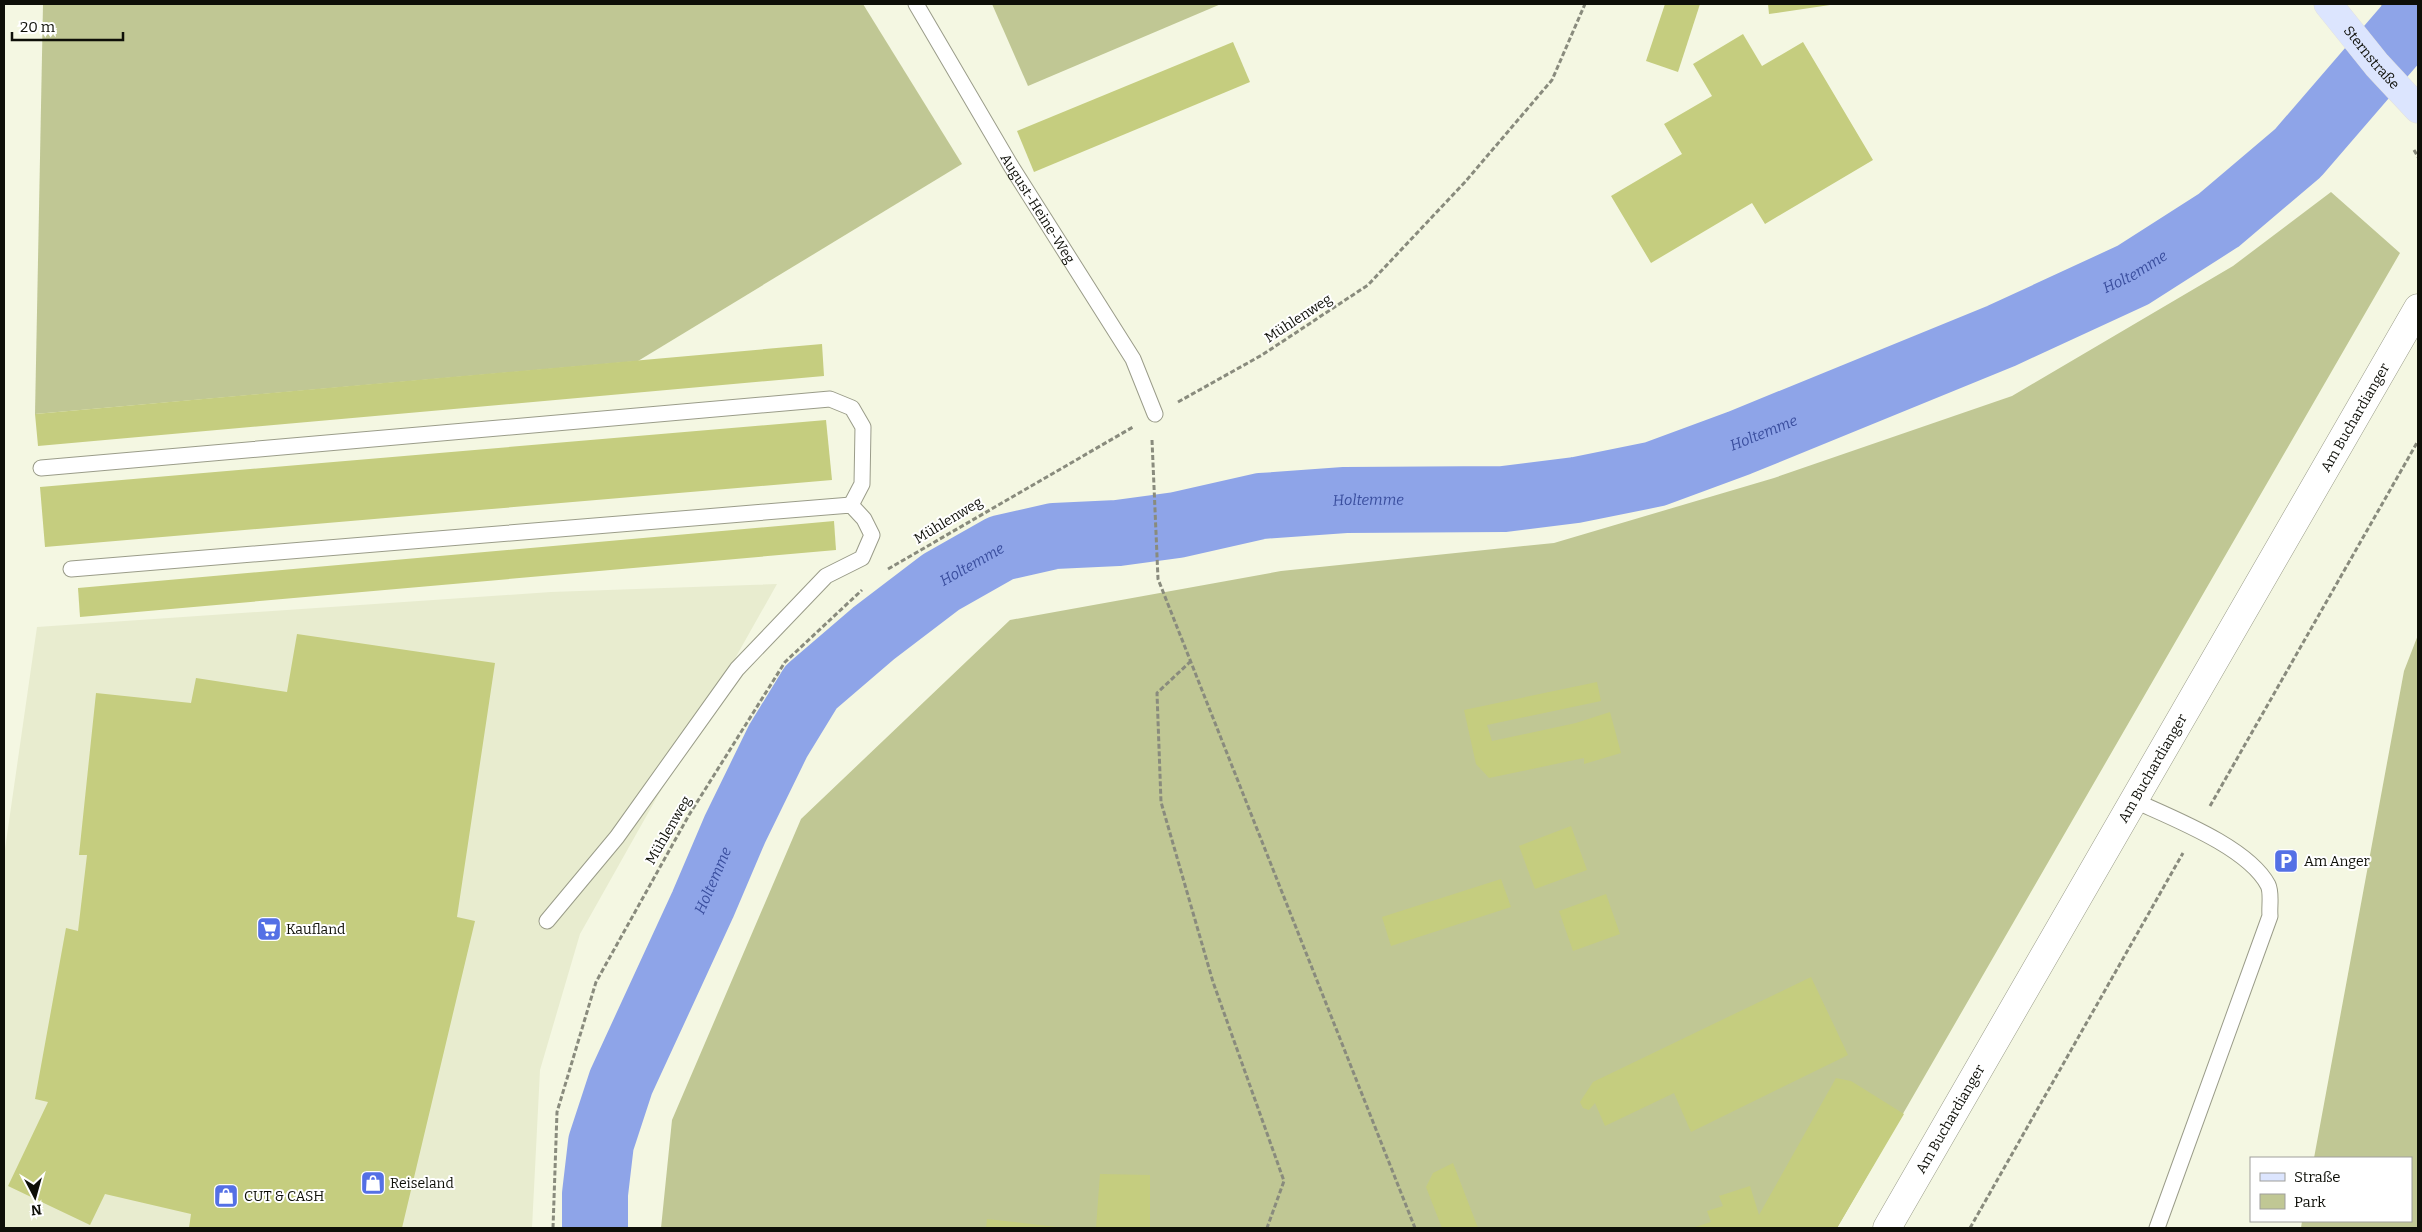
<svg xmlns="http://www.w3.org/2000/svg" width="2422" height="1232" font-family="Bitter,serif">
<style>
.built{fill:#e8eccf}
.green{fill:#c0c794}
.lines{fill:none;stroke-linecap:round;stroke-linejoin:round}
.river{stroke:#8ea4e8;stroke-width:66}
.building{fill:#c5cd7f}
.lane-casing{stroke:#9a9c89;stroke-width:17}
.secondary-casing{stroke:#9a9c89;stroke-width:29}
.primary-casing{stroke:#e2e2e1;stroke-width:29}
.path{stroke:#898b7d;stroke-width:3;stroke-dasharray:5 2.5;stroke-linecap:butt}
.lane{stroke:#fff;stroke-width:15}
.secondary{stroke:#fff;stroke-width:28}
.primary{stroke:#dce5fe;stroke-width:28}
.labels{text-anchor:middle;stroke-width:4;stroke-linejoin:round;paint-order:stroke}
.street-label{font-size:14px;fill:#0e0f08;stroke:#fff}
.poi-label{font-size:14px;fill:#0e0f08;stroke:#fff;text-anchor:start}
.water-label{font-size:15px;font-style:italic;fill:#3a4e9e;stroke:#fff}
</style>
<rect width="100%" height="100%" fill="#f4f7e2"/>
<path class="built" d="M777,584L580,934L540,1070L532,1228H4V856L37,627L551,592Z"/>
<g class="green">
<path d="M43,4H863L962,164L638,361L35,414Z"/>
<path d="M992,4H1221L1028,86Z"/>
<path d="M2380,4H2418V47Z"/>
<path d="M2331,192L2400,253L1837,1228H661L672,1120L801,819L1010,620L1281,571L1554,543L1774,478L2012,396L2233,266Z"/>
<path d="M2418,635V1228H2301L2302,1221H2411V1158H2314L2404,671Z"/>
</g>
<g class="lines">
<path class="river" id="s1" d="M595,1228V1194L601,1143L621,1082L703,904L735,829L778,741L811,687L874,633L941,582L1001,548L1054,536L1118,533L1177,525L1261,506L1345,500L1504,499L1576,490L1655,474L1739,443L2001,336L2133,275L2219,220L2298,153L2418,14"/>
</g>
<g class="building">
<path d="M1665,4H1700L1678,72L1646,61Z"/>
<path d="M1768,4H1830V5L1769,14Z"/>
<path d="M1743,34L1762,66L1803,42L1873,160L1765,224L1752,203L1651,263L1611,196L1682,154L1664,124L1712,96L1693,64Z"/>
<path d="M1233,42L1250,82L1034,172L1017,131Z"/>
<path d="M822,344L824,376L38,446L35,414Z"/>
<path d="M826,420L832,480L45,547L40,487Z"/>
<path d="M834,521L836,550L80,617L78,588Z"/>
<path d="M297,634L495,663L457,917L475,921L402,1228H189L191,1214L105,1194L90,1225L8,1186L48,1102L35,1099L66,928L78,931L87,855H79L96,693L191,703L196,678L287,692Z"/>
<path d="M1597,682L1601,701L1487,725L1492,741L1576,723L1610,712L1621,753L1584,764V758L1489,778L1476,764L1464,710Z"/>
<path d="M1571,826L1587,870L1535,889L1519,846Z"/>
<path d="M1501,879L1511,907L1391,946L1382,917Z"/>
<path d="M1606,894L1620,934L1573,951L1559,911Z"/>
<path d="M1811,977L1848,1055L1691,1132L1674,1093L1605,1126L1595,1103L1589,1110L1583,1108L1580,1102L1593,1082Z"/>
<path d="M1836,1078L1851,1081L1904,1114L1837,1228H1692L1711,1222L1707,1211L1723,1206L1719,1196L1750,1186L1759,1215Z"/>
<path d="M1453,1163L1478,1228H1442L1426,1187L1433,1173Z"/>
<path d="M1100,1174L1150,1175V1228H1096Z"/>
<path d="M987,1219L1057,1227L1056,1228H986Z"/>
</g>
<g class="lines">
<defs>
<g id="lane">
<path id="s2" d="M916,4L1011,166L1133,359L1155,414"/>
<path d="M41,468L830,399L852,408L863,427L862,484L851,505"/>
<path d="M71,569L851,505L864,519L872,535L862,558L826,576L737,669L617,837L547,921"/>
<path d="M2133,800C2172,818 2248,847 2268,885C2272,893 2269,907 2270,916L2157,1228"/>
</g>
<g id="secondary">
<path id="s3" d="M1887,1228L2418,308"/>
</g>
<g id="primary">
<path id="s4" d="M2328,4L2377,65L2418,109"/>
</g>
</defs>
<use href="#lane" class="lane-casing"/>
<use href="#secondary" class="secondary-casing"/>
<use href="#primary" class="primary-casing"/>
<g class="path">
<path d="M2414,150L2418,157"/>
<path d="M1178,402L1262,355L1368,285L1465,182L1552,80L1585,4"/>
<path d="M1152,440L1158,579L1415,1228"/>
<path d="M888,569L1133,427"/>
<path d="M1191,661L1157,693L1161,802L1213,982L1284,1181L1267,1228"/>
<path d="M2210,806L2418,441"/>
<path d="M553,1228L557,1112L596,982L689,815L785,662L862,590"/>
<path d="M1970,1228L2183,853"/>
</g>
<use href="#lane" class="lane"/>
<use href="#secondary" class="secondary"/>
<use href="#primary" class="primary"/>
</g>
<defs>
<symbol id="parking-square" viewBox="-11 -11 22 22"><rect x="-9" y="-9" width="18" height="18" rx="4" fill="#5470e5" stroke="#fff"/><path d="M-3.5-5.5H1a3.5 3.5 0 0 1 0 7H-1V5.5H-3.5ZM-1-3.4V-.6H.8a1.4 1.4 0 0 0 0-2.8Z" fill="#fff"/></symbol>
<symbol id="supermarket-square" viewBox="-11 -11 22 22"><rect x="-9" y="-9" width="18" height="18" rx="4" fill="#5470e5" stroke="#fff"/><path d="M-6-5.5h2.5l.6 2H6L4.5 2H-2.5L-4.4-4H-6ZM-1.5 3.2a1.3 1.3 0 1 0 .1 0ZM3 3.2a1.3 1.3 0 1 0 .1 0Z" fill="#fff"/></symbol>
<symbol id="shop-square" viewBox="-11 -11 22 22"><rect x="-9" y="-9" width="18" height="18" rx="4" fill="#5470e5" stroke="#fff"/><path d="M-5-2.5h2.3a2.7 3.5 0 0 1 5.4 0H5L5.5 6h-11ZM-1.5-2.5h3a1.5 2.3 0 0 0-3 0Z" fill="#fff"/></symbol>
</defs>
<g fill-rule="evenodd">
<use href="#parking-square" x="2272" y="847" width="28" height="28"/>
<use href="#supermarket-square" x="255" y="915" width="28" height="28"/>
<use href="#shop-square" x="359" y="1169" width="28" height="28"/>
<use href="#shop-square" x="212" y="1182" width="28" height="28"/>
</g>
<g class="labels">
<g class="street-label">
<text dy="5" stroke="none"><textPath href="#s4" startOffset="69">Sternstraße</textPath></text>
<text dy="5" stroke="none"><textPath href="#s2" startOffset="238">August-Heine-Weg</textPath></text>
<text transform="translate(1298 318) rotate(-33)" y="5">Mühlenweg</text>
<text dy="5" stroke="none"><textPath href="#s3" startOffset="936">Am Buchardianger</textPath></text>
<text transform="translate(948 520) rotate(-31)" y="5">Mühlenweg</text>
<text dy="5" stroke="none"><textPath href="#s3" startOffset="531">Am Buchardianger</textPath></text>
<text transform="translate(668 830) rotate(-60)" y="5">Mühlenweg</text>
<text dy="5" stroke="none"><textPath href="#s3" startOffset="126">Am Buchardianger</textPath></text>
</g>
<g class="poi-label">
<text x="2304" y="866">Am Anger</text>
<text x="286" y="934">Kaufland</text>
<text x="390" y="1188">Reiseland</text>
<text x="244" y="1201">CUT &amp; CASH</text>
</g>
<g class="water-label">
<text dy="5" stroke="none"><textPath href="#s1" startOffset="2006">Holtemme</textPath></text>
<text dy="5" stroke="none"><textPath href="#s1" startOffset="1601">Holtemme</textPath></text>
<text dy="5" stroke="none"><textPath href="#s1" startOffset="1196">Holtemme</textPath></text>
<text dy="5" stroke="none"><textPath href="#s1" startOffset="791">Holtemme</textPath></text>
<text dy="5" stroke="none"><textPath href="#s1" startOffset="371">Holtemme</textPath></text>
</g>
</g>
<rect width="2422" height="1232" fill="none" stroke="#0e0f08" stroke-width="10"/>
<rect x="2250" y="1157" width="162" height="65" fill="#ffffff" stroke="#9f9f9c"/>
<rect x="2260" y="1173" width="25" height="8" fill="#dce5fe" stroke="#9f9f9c"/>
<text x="2294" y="1182" font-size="15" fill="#0e0f08">Straße</text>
<rect x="2260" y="1194" width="25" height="15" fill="#c0c794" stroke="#9f9f9c"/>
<text x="2294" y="1207" font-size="15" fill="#0e0f08">Park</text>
<g transform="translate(35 1197) rotate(174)" stroke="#ffffff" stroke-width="4" paint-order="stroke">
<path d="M0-4L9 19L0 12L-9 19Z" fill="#0e0f08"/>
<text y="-8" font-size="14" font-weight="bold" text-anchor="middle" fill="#0e0f08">N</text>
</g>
<path d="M12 32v8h111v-8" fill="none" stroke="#0e0f08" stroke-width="2.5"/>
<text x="20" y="32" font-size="15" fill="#0e0f08" stroke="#ffffff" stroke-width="4" paint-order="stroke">20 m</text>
</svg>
